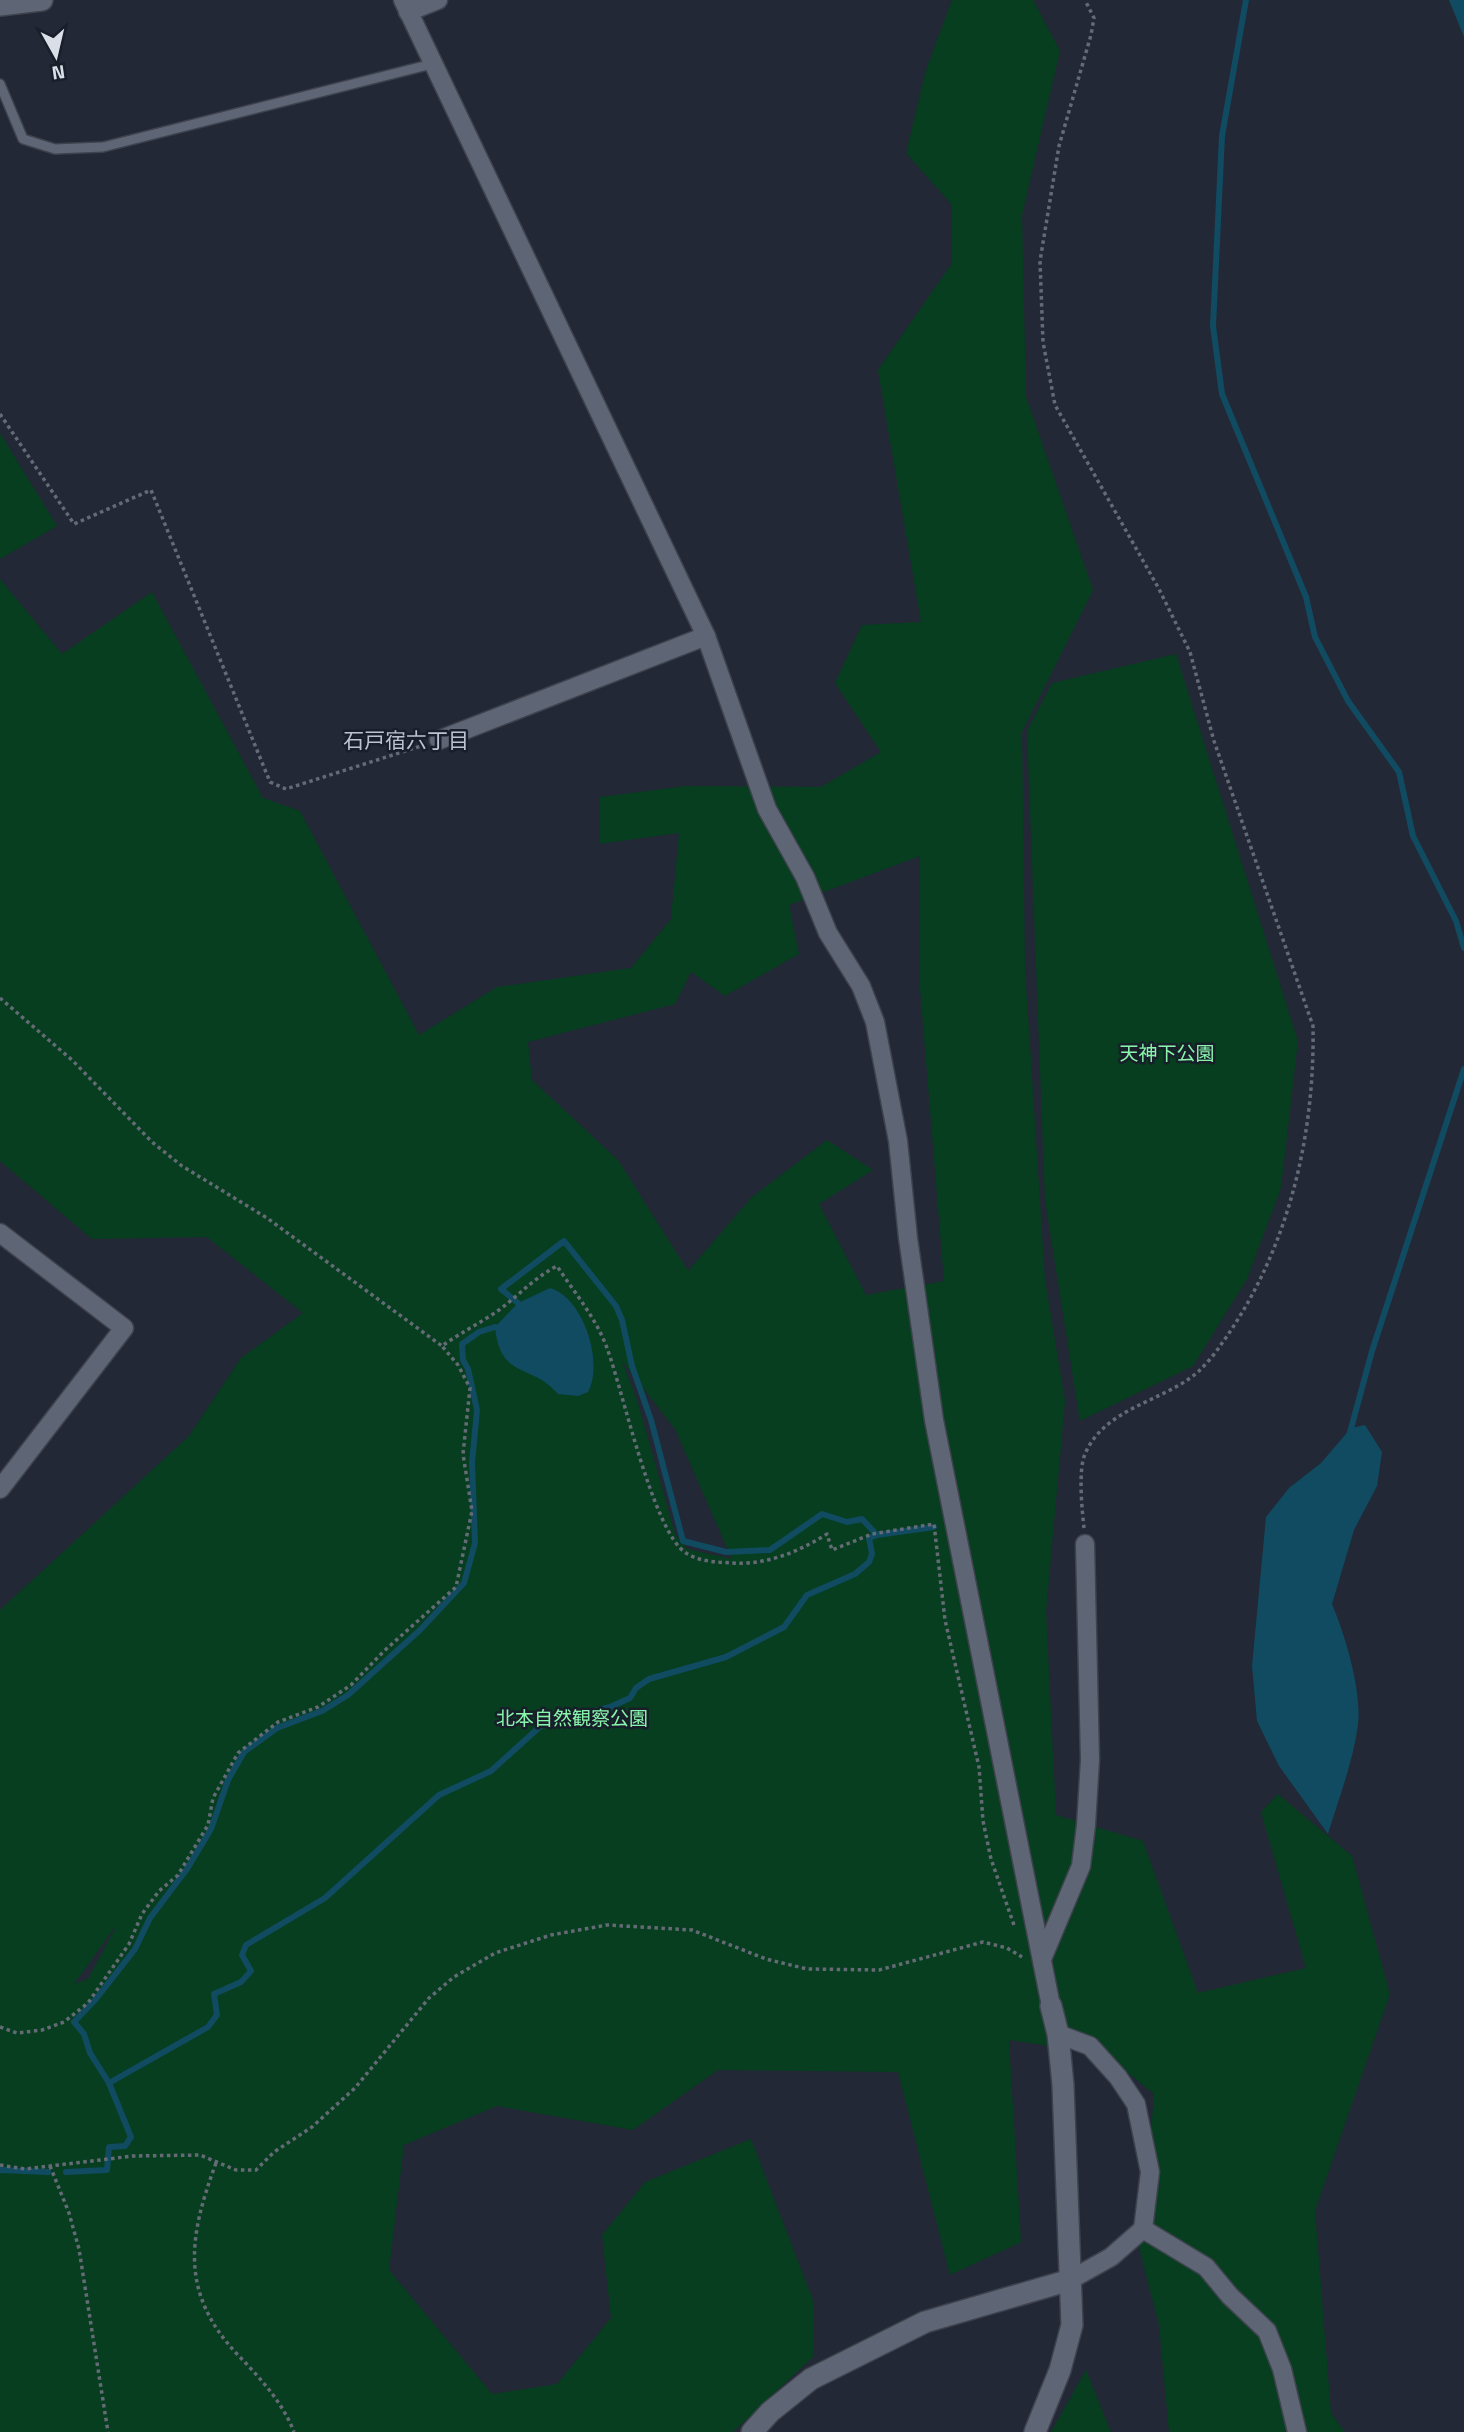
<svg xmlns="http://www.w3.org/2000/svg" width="1464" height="2432" font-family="'Titillium Web','Noto Sans JP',sans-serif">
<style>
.green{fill:#063e1f;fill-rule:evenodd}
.water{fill:#104b62}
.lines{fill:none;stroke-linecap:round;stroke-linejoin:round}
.stream{stroke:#104b62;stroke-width:6}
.service-casing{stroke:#3d424d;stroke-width:12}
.minor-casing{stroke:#3d424d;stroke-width:21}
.tertiary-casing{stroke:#3d424d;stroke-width:24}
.path{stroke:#656b76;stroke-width:3.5;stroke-dasharray:3.5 3.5;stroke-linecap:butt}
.service{stroke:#5e6574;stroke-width:9}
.minor{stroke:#5e6574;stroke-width:18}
.tertiary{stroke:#5e6574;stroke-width:21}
.labels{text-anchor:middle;stroke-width:5;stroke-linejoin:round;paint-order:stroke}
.park-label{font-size:19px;fill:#88f5ab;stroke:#181e2a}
.neighbourhood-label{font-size:21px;fill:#bac2d3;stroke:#181e2a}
</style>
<rect width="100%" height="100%" fill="#222835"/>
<g class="green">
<path d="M952,0H1033L1060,51L1022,215L1026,397L1093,590L1022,732L1025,968L1045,1280L1065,1401L1046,1612L1056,1815L1143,1841L1198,1993L1306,1968L1261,1812L1278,1794L1352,1856L1390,1994L1315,2211L1331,2413L1345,2432H1169L1159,2325L1135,2232L1149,2157L1154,2094L1105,2054L1009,2040L1021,2242L950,2275L898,2072L718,2070L633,2130L497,2106L404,2145L389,2270L492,2394L557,2384L611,2318L602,2235L645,2182L751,2139L814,2303L813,2357L733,2432H0V1610L189,1436L241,1358L303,1313L207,1237L92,1239L0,1161V579L62,654L152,592L263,798L300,811L419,1035L497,987L631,968L671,919L679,833L599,844L600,797L686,786L821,787L881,752L835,683L862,625L921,622L878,370L952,263V205L906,153L926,70ZM920,856L919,975L944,1281L866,1295L819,1204L873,1170L827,1140L751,1198L688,1271L618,1160L532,1080L528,1042L675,1004L691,972L725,996L799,954L789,905ZM622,1361L675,1429L732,1559L687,1549L675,1534L638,1403ZM116,1927L88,1979L74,1984L115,1927Z"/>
<path d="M0,433L57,526L0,559Z"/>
<path d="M1176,654L1298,1041L1281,1188L1247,1279L1193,1366L1080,1421L1045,1200L1027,731L1052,683Z"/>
<path d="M1086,2370L1111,2432H1051Z"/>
</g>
<g class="water">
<path d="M1449,0H1464V37Z"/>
<path d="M550,1288C584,1298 604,1363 588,1392L578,1396L558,1394C532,1363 500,1380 495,1327L518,1303Z"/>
<path d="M1365,1425L1382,1452L1377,1486L1354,1530L1332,1604C1345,1635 1362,1690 1358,1725C1353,1762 1339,1798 1328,1834L1279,1766L1257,1721L1252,1666L1266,1517L1289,1488L1321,1463L1351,1428Z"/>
</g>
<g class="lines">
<g class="stream">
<path d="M1246,0L1222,136L1213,326L1222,394L1306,597L1315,637L1348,701L1399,772L1413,836L1456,921L1464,948"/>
<path d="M518,1303L501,1289L564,1241L616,1306L622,1320L632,1366L651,1420L683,1541L726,1552L770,1550L822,1514L847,1522L862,1519L877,1535L934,1527"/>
<path d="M1349,1436L1372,1351L1464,1069"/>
<path d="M109,2083L90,2053L84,2034L74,2022L96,1999L135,1949L150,1918L187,1869L211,1829L228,1780L244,1752L277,1728L322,1711L348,1695L420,1630L464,1583L475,1543L472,1463L477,1410L468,1369L463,1360L462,1344L479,1332L495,1327"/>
<path d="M0,2170L48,2172"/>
<path d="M66,2172L107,2170L109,2147L125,2146L131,2137L109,2083L208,2027L217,2015L214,1994L241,1982L251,1971L242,1955L246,1945L325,1898L439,1795L491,1771L543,1724L610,1707L630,1698L636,1688L649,1679L726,1657L784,1627L807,1595L855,1574L869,1562L872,1554L869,1538L877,1535"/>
</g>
<defs>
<path id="service" d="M0,84L23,139L55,149L103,147L432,64"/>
<g id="minor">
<path d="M403,0L706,636L767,809L805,877L828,933L861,986L875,1022L898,1141L908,1238L934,1420L1051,2006"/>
<path d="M408,12L438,0"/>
<path d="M439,740L706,636"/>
<path d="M0,1233L124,1328L0,1489"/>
<path d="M1042,1959L1081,1866L1086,1825L1090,1760L1085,1544"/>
<path d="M1058,2034L1090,2046L1118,2077L1136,2104L1150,2172L1143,2229"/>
<path d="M1070,2280L1111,2257L1143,2229L1206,2267L1230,2296L1267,2331L1282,2369L1297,2432"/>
</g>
<g id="tertiary">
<path d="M0,5L42,0"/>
<path d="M752,2432L770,2412L811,2379L925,2322L1070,2280"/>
<path d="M1035,2432L1060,2370L1072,2325L1063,2085L1058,2034L1051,2006"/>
</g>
</defs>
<use href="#service" class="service-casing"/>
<use href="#minor" class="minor-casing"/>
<use href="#tertiary" class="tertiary-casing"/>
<g class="path">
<path d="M0,414L74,524L151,490L270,782L286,789L424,745"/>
<path d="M0,998L72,1060L152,1142L182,1166L267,1218L442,1346"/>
<path d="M1084,1528C1082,1510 1078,1470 1085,1454C1105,1407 1164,1402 1199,1371C1206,1364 1214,1355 1220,1346C1287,1254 1315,1139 1313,1026L1214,741L1190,652L1159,589L1055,405L1043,342L1040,261L1059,146L1091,35L1094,18L1085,0"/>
<path d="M0,2027L17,2033L42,2030L64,2022L88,2003L129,1944L142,1914L159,1891L178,1875L208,1825L213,1798L238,1753L278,1722L318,1707L351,1685L384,1651L456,1587L472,1511L463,1454L470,1388L458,1365L442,1346C460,1333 482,1322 499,1310C519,1295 534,1278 557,1266C574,1292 596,1318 607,1348C623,1391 653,1532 686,1553C700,1562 717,1562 732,1563C767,1565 798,1552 827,1534L832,1550L872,1534L934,1524L945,1620L979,1767L983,1821L991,1859L1015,1928"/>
<path d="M216,2163C189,2236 179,2292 237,2354C259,2377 282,2401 294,2432"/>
<path d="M0,2165L25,2169L133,2156L200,2155L236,2170H256L274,2152L312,2127L355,2088L429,1998L454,1977L495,1953L551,1935L607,1925L692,1930L766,1959L807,1969L879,1970L983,1942L1007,1948L1022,1957"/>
<path d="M50,2166L69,2213L79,2249L108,2432"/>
</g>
<use href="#service" class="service"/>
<use href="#minor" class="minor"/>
<use href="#tertiary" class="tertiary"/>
</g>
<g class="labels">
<g class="park-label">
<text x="1167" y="1060">天神下公園</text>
<text x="572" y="1725">北本自然観察公園</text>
</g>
<g class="neighbourhood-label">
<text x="406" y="748">石戸宿六丁目</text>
</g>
</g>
<g transform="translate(56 56) rotate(172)" stroke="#181e2a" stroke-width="5" paint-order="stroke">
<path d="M0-5L12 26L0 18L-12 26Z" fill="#dadee7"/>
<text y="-10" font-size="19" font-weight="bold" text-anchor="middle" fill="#dadee7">N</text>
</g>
</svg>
